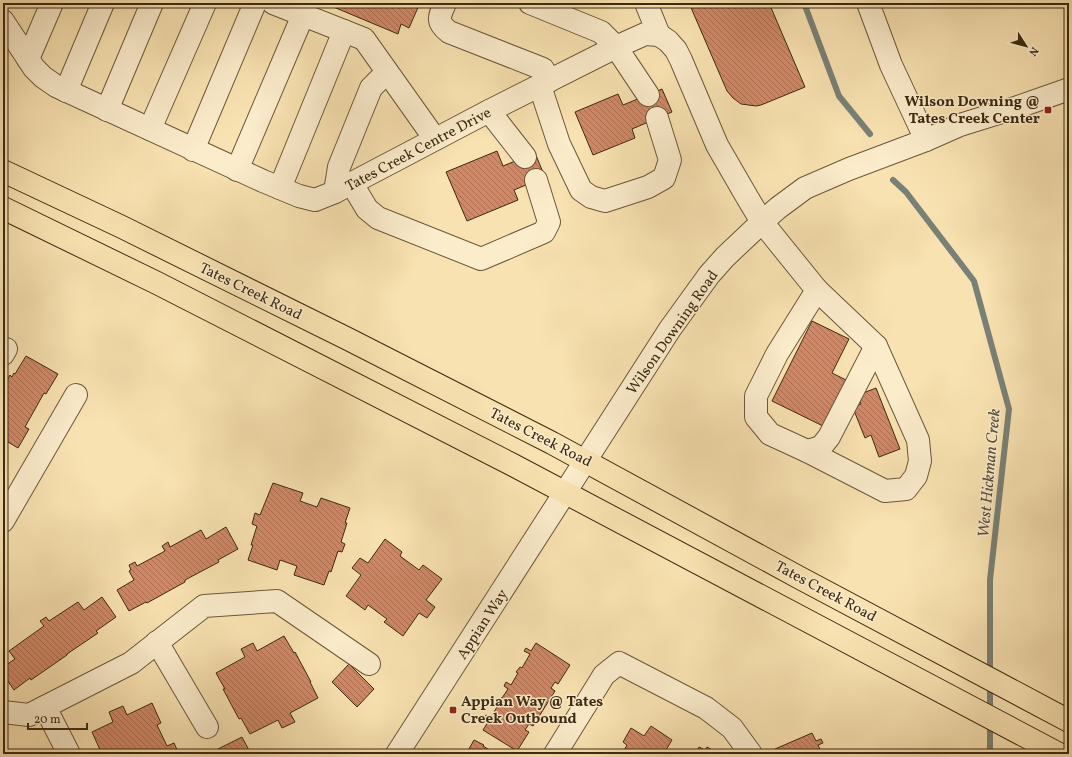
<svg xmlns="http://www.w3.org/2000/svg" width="1072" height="757" font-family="Vollkorn,serif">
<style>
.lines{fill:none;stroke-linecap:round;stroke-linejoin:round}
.stream{stroke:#798176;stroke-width:6}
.building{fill:url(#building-back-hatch);stroke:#3b2a12}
.minor-casing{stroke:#6a583a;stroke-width:24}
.major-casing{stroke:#3b2a12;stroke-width:24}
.minor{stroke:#fbeccc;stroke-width:22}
.major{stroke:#f9e2b1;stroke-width:22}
.poi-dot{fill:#8f2418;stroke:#fbeccc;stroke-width:1.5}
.labels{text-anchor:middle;stroke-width:3;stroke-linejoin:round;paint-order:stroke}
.poi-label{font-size:15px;font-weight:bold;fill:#3b2a12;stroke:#fbeccc;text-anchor:end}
.street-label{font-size:15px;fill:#3b2a12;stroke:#fbeccc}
.water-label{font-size:16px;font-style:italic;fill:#554e3c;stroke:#fbeccc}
</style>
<defs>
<pattern id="building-back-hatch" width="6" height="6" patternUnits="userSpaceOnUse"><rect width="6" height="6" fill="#d18866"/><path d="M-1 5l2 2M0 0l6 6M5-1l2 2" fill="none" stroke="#ab6f53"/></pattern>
</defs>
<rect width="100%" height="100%" fill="#f9e2b1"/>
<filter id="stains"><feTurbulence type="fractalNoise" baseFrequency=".005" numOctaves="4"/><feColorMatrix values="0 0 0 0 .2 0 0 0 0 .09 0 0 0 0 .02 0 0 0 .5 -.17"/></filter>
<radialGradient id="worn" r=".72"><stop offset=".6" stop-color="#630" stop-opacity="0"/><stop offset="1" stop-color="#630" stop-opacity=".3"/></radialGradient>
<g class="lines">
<g class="stream">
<path d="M804,3L839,96L870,134"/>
<path d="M893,180L906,192L974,281L1009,409L990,580V674"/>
<path d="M990,684V712"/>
<path d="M990,722V754"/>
</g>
</g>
<g class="building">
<path d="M324,3H420L409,28L401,24L398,34Z"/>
<path d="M689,3H769L805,87L761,105L756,106L741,104L733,98L727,91Z"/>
<path d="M1062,3H1069V9L1061,6Z"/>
<path d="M662,89L672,112L632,129L635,138L593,155L575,112L618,94L623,105Z"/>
<path d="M951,98L953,102L944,105L943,100Z"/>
<path d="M497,151L503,166L535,153L545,177L514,190L518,200L467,221L446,172Z"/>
<path d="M812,321L849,339L832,373L848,381L825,427L772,401Z"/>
<path d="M26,356L58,374L46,394L44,393L25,427L29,429L18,448L3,439V388L10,375L12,377L14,373L15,374Z"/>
<path d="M876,388L900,449L879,457L871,435L865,438L853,408L861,404L858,395Z"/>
<path d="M273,483L303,493L300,501L317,507L321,498L350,508L345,523H347L341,542L345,544L342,552L338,551L331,572L329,571L324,585L294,575L297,566L280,560L277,570L248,560L253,545H251L257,526L252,524L255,513L260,515Z"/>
<path d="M226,527L238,549L218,560L219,562L185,580V582L147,603L146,602L129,611L117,590L134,580L129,571L131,570L129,565L135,562L137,566L165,551L162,546L168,542L170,547L201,530L206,539Z"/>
<path d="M385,539L402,552L400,556L419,570L423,565L442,579L426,600L435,607L427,618L419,613L403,636L384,622L387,619L368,605L365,610L346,596L361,575L352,568L360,558L368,563Z"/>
<path d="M102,597L116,617L96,631L98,633L67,654V655L31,680L30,678L14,690L3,674V667L15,659L9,651L44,626L40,621L46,617L49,621L78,602L84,610Z"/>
<path d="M284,636L294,653L295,652L311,682H310L318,698L290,713L295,722L282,728L278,720L250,734L241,718L239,719L223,689H225L216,673L245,657L241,649L253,643L257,651Z"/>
<path d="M536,643L570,665L558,684L555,682L551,688L555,691L533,726L529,724L525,730L529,732L517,751L483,730L488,722L483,719L486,715L490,718L499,704L498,703L501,698H502L508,689L504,686L506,682L511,685L518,673L516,672L520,667L522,668L530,654L524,651L526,648L531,651Z"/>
<path d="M349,664L374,689L357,707L332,682Z"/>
<path d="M152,703L161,723L157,725L167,746L174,743L179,754H109L107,749L101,752L92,732L113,722L109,712L123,706L127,715Z"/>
<path d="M651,726L672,740L666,750L667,751L665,754H616L619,749L623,752L627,745L623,742L631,728L644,736Z"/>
<path d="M812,733L816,741L821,739L823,743L818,745L822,754H778L775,749Z"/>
<path d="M242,737L251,754H208Z"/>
<path d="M474,740L484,745L483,746L496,754H466Z"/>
<path d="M699,747L705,750L707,747L719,754H695Z"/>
</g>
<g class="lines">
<defs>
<g id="minor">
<path d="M273,3L364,39L435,139"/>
<path d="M445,3C439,17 436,22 449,32L543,69L549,81"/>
<path d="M530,3L601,32L616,47L648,95"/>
<path d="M646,3L659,35"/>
<path d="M868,3L891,65L926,140"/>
<path d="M3,21L34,68L43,77L56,86L263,181L299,196L315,200L335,192L489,111L616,47L645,34L659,35L668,41L676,50L681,60L717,145L747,197L762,222L817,290L777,354L756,396V417L770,434L807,451L821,447L829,437L876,346"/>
<path d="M28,59L52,3"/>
<path d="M540,86L559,144L581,190L591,197L605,201L648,187L664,178L670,160L657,118"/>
<path d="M66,91L103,3"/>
<path d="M107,110L152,3"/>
<path d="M489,111L525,157"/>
<path d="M150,129L205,3"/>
<path d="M193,150L255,3"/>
<path d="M237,170L303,15"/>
<path d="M352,184L367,209L378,218L481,259L544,232L549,222L536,180"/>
<path d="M280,188L344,31"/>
<path d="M335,192L339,167L371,88L387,72"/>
<path d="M3,354L6,349"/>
<path d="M807,451L885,491L906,489L916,476L920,461L918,440L876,346L817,290"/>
<path d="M3,521L76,395"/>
<path d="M157,642L207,727"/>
<path d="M45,707L69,754"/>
<path d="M3,712L29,715L131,663L204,606L277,601L369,664"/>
<path d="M397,754L670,329L709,275L725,257L762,222L778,208L805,188L849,169L926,140L960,125L1018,107L1069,89"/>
<path d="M555,754L604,675L619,663L706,708L732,728L751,754"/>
</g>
<g id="major">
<path d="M3,171L122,227L348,339L552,443L800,578L1069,721"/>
<path d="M3,208L157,283L513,465L1059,754"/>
</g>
</defs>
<use href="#minor" class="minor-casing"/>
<use href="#major" class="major-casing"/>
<use href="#minor" class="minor"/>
<use href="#major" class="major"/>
</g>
<g class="poi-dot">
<rect x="1044" y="106" width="8" height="8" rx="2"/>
<rect x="449" y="706" width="8" height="8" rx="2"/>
</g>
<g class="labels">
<g class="poi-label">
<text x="1040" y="106">Wilson Downing @<tspan x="1040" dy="17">Tates Creek Center</tspan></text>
<text x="461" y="706" text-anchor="start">Appian Way @ Tates<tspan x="461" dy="17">Creek Outbound</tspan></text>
</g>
<g class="street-label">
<text transform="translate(418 149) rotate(-28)" y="5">Tates Creek Centre Drive</text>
<text transform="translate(251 291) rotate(26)" y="5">Tates Creek Road</text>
<text transform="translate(672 332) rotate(-55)" y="5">Wilson Downing Road</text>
<text transform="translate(541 437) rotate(27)" y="5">Tates Creek Road</text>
<text transform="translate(826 591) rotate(28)" y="5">Tates Creek Road</text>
<text transform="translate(482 624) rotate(-57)" y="5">Appian Way</text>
</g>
<g class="water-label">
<text transform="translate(988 473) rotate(-85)" y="6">West Hickman Creek</text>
</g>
</g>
<rect width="1072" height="757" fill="none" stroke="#f9e2b1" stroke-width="16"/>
<rect x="4" y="4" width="1064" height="749" fill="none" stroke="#3b2a12" stroke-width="2"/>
<rect x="8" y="8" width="1056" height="741" fill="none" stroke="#3b2a12"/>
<g transform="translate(1026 46) rotate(126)" stroke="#fbeccc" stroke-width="3" paint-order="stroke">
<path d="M0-3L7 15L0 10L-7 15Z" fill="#3b2a12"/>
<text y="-6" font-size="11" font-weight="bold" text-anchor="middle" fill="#3b2a12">N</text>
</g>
<path d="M28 723v6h59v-6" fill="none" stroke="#3b2a12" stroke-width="2"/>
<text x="34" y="723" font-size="12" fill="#3b2a12" stroke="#fbeccc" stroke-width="3" paint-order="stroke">20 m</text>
<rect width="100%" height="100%" filter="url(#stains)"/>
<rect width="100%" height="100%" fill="url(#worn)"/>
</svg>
